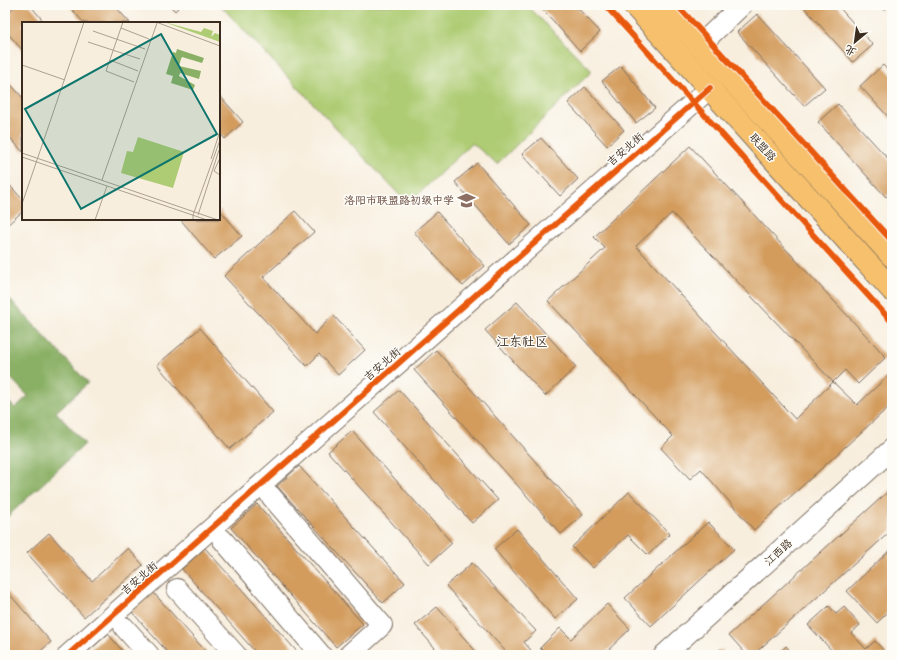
<svg xmlns="http://www.w3.org/2000/svg" width="897" height="660" font-family="Kalam,'LXGW WenKai TC',sans-serif">
<style>
.green{fill:#aecc73;stroke:#747b48}
.forest{fill:#8ab065;stroke:#626d42}
.building{fill:#d39c5d}
.lines{fill:none;stroke-linecap:round;stroke-linejoin:round}
.minor-casing{stroke:#7d6f61;stroke-width:22}
.major-casing{stroke:#7d6f61;stroke-width:24}
.minor{stroke:#fff;stroke-width:20}
.major{stroke:#f7c06c;stroke-width:22}
.cycleway-casing{stroke:#fdfcf7;stroke-width:8}
.cycleway{stroke:#e8590c;stroke-width:6}
.labels{text-anchor:middle;stroke-width:3;stroke-linejoin:round;paint-order:stroke}
.street-label{font-size:11px;fill:#3b2a1e;stroke:#fdfcf7}
.education-label{font-size:11px;font-weight:bold;fill:#785e54;stroke:#fdfcf7;text-anchor:end}
.quarter-label{font-size:13px;fill:#3b2a1e;stroke:#fdfcf7}
.inset-road{fill:none;stroke:#aca091;stroke-width:1}
.view{fill:#0f766e;fill-opacity:0.15;stroke:#0f766e;stroke-width:2}
.inset-edge{fill:none;stroke:#3b2a1e;stroke-width:2}
</style>
<rect width="100%" height="100%" fill="#fdfcf7"/>
<filter id="ink" filterUnits="userSpaceOnUse"><feTurbulence type="fractalNoise" baseFrequency=".025" numOctaves="2"/><feDisplacementMap in="SourceGraphic" scale="8" xChannelSelector="R" yChannelSelector="G"/><feConvolveMatrix kernelMatrix="1 2 1 2 8 2 1 2 1" color-interpolation-filters="sRGB"/></filter>
<filter id="wash" filterUnits="userSpaceOnUse"><feTurbulence type="fractalNoise" baseFrequency=".012" numOctaves="4" result="noise"/><feDisplacementMap in="SourceGraphic" scale="16" xChannelSelector="R" yChannelSelector="G"/><feGaussianBlur stdDeviation="0.9" result="paint"/><feColorMatrix in="noise" values="0 0 0 0 0 0 0 0 0 0 0 0 0 0 0 0 0 1.4 0 .05"/><feComposite in="paint" operator="in"/></filter>
<g filter="url(#wash)">
<rect width="100%" height="100%" fill="#f8eede"/>
<path class="green" d="M220,5H527L592,71L497,164L472,143L408,204Z"/>
<path class="forest" d="M5,294L88,383L56,412L85,444L5,519V398L15,408L28,396L5,372Z"/>
<g id="blocks">
<g class="building">
<path d="M16,5H30L45,23H23V51L5,30V15Z"/>
<path d="M68,5H114L130,23H84Z"/>
<path d="M169,5H181L175,11Z"/>
<path d="M539,5H575L600,32L580,51Z"/>
<path d="M802,5H837L873,45L853,62Z"/>
<path d="M881,5H891L884,10Z"/>
<path d="M757,14L825,88L804,106L737,32Z"/>
<path d="M883,65L892,75V121L860,86Z"/>
<path d="M621,66L655,108L636,123L602,81Z"/>
<path d="M5,78L23,98V152L5,132Z"/>
<path d="M585,87L624,130L607,146L568,103Z"/>
<path d="M219,95L243,122L225,139L219,132Z"/>
<path d="M838,104L892,163V192L886,197L818,122Z"/>
<path d="M541,138L578,179L560,196L522,154Z"/>
<path d="M690,146L886,357L858,384L845,370L833,382L672,213L636,246L795,419L833,382L857,405L892,372V404L754,530L701,469L690,479L661,448L673,436L548,301L605,248L594,237Z"/>
<path d="M477,163L531,225L509,244L455,182Z"/>
<path d="M5,180L23,200V211L5,227Z"/>
<path d="M219,209L242,236L214,259L180,219H219Z"/>
<path d="M295,211L314,232L263,277L315,334L333,315L365,350L338,375L319,354L307,366L224,276Z"/>
<path d="M437,212L485,266L463,286L414,232Z"/>
<path d="M517,302L576,367L545,396L485,330Z"/>
<path d="M200,328L273,412L230,449L157,365Z"/>
<path d="M436,350L583,515L561,534L414,370Z"/>
<path d="M399,390L498,500L472,523L374,412Z"/>
<path d="M352,431L452,543L429,564L328,452Z"/>
<path d="M299,466L405,583L383,603L277,486Z"/>
<path d="M892,488V530L753,655H747L729,635Z"/>
<path d="M629,492L670,534L648,555L628,535L593,568L572,547Z"/>
<path d="M257,504L363,624L336,647L231,528Z"/>
<path d="M708,522L734,549L651,626L625,598Z"/>
<path d="M517,529L578,599L555,619L494,549Z"/>
<path d="M49,533L92,581L128,548L143,565L84,617L27,553Z"/>
<path d="M205,548L300,655H258L182,569Z"/>
<path d="M892,548V617L888,612L877,623L847,591Z"/>
<path d="M472,563L536,631L524,642L535,655H509L446,586Z"/>
<path d="M5,589L51,642L36,655H5Z"/>
<path d="M152,591L209,655H170L131,611Z"/>
<path d="M607,604L630,629L603,655H547L540,648L560,628L571,639Z"/>
<path d="M829,606L836,614L844,607L860,625L851,633L866,649L875,641L886,653L884,655H836L808,625Z"/>
<path d="M437,607L479,655H441L415,625Z"/>
<path d="M108,634L126,655H84Z"/>
<path d="M786,646L794,655H777Z"/>
<path d="M721,649L727,655H713Z"/>
</g>
</g>
</g>
<g filter="url(#ink)">
<use href="#blocks" fill-opacity="0" stroke="#7d6f61" stroke-width="1"/>
<g class="lines">
<defs>
<g id="minor">
<path d="M700,45L742,5"/>
<path d="M270,495L382,625L349,655"/>
<path d="M222,539L321,655"/>
<path d="M177,589L236,655"/>
<path d="M124,627L149,655"/>
<path d="M68,655L710,88"/>
<path d="M664,655L892,449"/>
</g>
<g id="major">
<path d="M634,5L892,290"/>
<path d="M663,5L892,256"/>
</g>
</defs>
<use href="#minor" class="minor-casing"/>
<use href="#major" class="major-casing"/>
<use href="#minor" class="minor"/>
<use href="#major" class="major"/>
<defs>
<g id="cycleway">
<path d="M605,5L892,322"/>
<path d="M677,5L892,241"/>
<path d="M68,655L710,88"/>
</g>
</defs>
<use href="#cycleway" class="cycleway-casing"/>
<use href="#cycleway" class="cycleway"/>
</g>
</g>
<defs>
<symbol id="school-bare" viewBox="-9 -9 18 18"><path d="M0-5L7-2L0 1L-7-2ZM-4 1L0 2.5L4 1V4Q0 6-4 4Z" fill="#8d6e63" stroke="#fdfcf7" stroke-width="2.5" paint-order="stroke"/></symbol>
</defs>
<g fill-rule="evenodd">
<use href="#school-bare" x="454" y="188" width="25" height="25"/>
</g>
<g class="labels">
<g class="street-label">
<text transform="translate(763 147) rotate(48)" y="4">联盟路</text>
<text transform="translate(625 149) rotate(-41)" y="4">吉安北街</text>
<text transform="translate(382 364) rotate(-41)" y="4">吉安北街</text>
<text transform="translate(778 552) rotate(-42)" y="4">江西路</text>
<text transform="translate(139 578) rotate(-41)" y="4">吉安北街</text>
</g>
<g class="education-label">
<text x="454" y="204">洛阳市联盟路初级中学</text>
</g>
<g class="quarter-label">
<text x="522" y="346">江东社区</text>
</g>
</g>
<g transform="translate(22 22)">
<rect width="198" height="198" fill="#f8eede"/>
<path d="M142,0L179,10L182,6L191,9L189,15L193,11L198,13V20ZM116,115L162,130L151,166L99,151L105,129L111,130Z" fill="#aecc73"/>
<path d="M155,27L182,36L180,41L160,35L159,37L157,44L179,49L177,57L158,51L157,54L173,63L171,68L149,61L151,54L144,52L151,30L154,31Z" fill="#8ab065"/>
<path class="inset-road" d="M101,0L84,49L112,60M134,0L198,24M99,6L127,17M71,9L123,27M66,20L118,37M88,38L116,49M0,43L43,58M0,131L196,198M0,135L185,198M198,136L192,149L198,153M189,137L198,109M80,158L135,1M0,182L62,0M176,193L197,128M73,198L85,164M171,198V193L198,118"/>
<path class="view" d="M139,12L195,112L59,187L3,87Z"/>
<rect width="198" height="198" class="inset-edge"/>
</g>
<rect width="897" height="660" fill="none" stroke="#fdfcf7" stroke-width="20"/>
<g transform="translate(855 42) rotate(209)" stroke="#fdfcf7" stroke-width="3" paint-order="stroke">
<path d="M0-3L7 15L0 10L-7 15Z" fill="#3b2a1e"/>
<text y="-6" font-size="11" font-weight="bold" text-anchor="middle" fill="#3b2a1e">北</text>
</g>
</svg>
